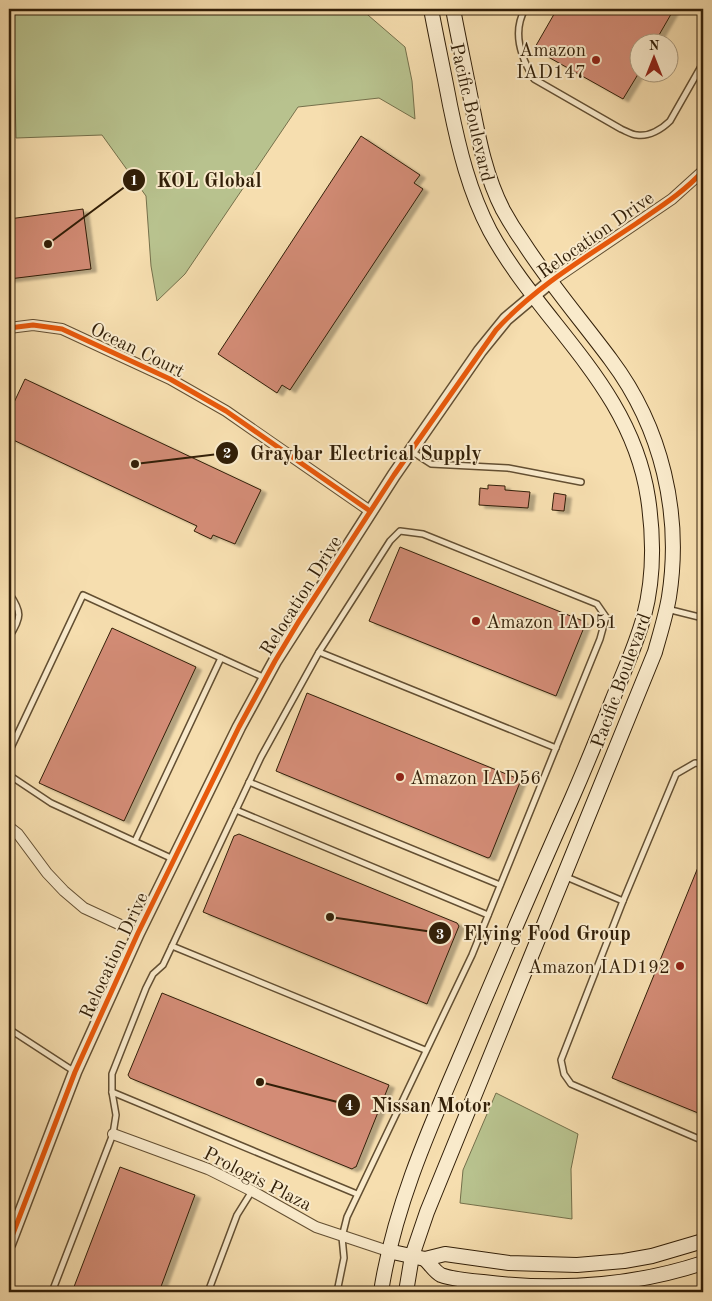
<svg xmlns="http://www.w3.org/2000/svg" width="712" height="1301" font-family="'Old Standard TT',serif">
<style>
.green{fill:#b8c28e;stroke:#75704b}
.building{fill:#d38c76;stroke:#321f08;filter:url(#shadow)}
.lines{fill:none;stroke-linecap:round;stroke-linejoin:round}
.service-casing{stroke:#634f32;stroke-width:8}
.minor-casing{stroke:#634f32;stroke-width:12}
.tertiary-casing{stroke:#634f32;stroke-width:15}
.secondary-casing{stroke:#321f08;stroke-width:16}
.service{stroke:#f9eacb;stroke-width:5}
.minor{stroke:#f9eacb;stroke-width:10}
.tertiary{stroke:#f9eacb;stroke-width:12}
.secondary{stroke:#f9eacb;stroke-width:14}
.cycleway-casing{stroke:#f9eacb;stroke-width:8}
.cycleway{stroke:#e8590c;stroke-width:5}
.poi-dot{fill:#8f2418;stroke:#f9eacb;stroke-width:2}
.labels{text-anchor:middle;stroke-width:4;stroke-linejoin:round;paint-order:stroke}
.poi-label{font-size:19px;fill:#321f08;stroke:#f9eacb;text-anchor:end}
.street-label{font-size:19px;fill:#321f08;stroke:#f9eacb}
.leader{fill:none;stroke:#321f08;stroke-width:2}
.callout-dot{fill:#321f08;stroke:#f9eacb;stroke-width:2}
.mark-label{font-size:15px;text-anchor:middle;font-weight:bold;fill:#fff}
.callout-label{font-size:20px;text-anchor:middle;font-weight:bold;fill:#321f08;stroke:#f9eacb;stroke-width:4;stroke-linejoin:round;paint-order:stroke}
</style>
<defs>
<filter id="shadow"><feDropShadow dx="5.5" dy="3" stdDeviation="1" flood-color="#0004"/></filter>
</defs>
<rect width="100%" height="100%" fill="#f6deaf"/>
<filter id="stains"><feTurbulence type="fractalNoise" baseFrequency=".004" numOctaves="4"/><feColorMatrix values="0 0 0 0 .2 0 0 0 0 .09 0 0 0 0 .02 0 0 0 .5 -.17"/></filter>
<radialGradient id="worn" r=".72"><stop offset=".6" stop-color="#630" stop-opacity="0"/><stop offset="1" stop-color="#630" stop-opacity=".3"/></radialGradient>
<g class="green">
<path d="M13,9H361L405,47L412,81L415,119L379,98L298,107L185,274L157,301L151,266L146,196L102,135L16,138Z"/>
<path d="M496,1093L578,1134L571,1169L572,1219L460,1203L463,1170Z"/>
</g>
<g class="building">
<path d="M557,9H674L655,42H640V71L623,99L534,49Z"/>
<path d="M361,136L420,175L414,183L423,189L290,390L282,385L277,393L218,354Z"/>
<path d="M83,209L91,269L9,279V219Z"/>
<path d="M25,379L261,490L235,544L213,535L211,539L194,531L197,526L9,438V413Z"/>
<path d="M488,485L505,486V490L530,492L528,508L479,505L480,488L488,489Z"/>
<path d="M554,493L566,495L564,511L552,510Z"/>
<path d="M400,547L583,621L585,625L556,696L369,621Z"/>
<path d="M112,628L196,667L124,821L39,783Z"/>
<path d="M307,693L521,780L490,857L488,858L276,771Z"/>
<path d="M239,834L457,923L459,926L427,1004L203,912L234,836Z"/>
<path d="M703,855V1115L612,1078Z"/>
<path d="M162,993L389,1085L356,1167H355L352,1169L130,1078L128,1075Z"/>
<path d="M120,1167L195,1195L159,1292H72Z"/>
</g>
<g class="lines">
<defs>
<g id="service">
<path d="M525,9C512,32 521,58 534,79L621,129C626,131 632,135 637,135C649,137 662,129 670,121L703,63"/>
<path d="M411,451L431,464L508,468L581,482"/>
<path d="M9,593C22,612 22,617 9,637"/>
<path d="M667,609L703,618"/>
<path d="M319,652L556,748"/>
<path d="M9,752L83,595L265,678"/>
<path d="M703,764L695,763L676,774L623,901L561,1060L564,1074L571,1084L699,1139L703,1138"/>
<path d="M9,775L51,803L173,859"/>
<path d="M249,782L500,885"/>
<path d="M236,810L488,915"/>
<path d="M135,841L221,658"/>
<path d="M564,876L623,901"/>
<path d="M172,946L425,1050"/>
<path d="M9,1029L75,1072"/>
<path d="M112,1092L357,1194"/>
<path d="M52,1292L113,1134L116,1115L112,1092V1074L146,988L153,974L163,965L261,757L319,652L390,541L400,531L423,534L597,604L606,617L600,639L472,955L347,1217L342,1237L344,1258L337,1292"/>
<path d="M208,1292L237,1215L252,1191"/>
</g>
<g id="minor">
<path d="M550,282L672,199L703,171"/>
<path d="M9,328L33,325L62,329L170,379L226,411L370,511"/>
<path d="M9,827L18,834L47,873L64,891L84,908L138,933"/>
<path d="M113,1134L208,1169L252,1191L316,1227L388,1251"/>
</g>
<path id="tertiary" d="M9,1244L75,1072L138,933L239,727L275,661L394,475L480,351L506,319L550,282"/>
<g id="secondary">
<path d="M388,1251L425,1259L445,1254L509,1263L577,1265L624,1261L652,1256L703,1241"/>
<path d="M425,1259C430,1264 435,1272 441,1275C452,1279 471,1281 483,1282C557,1291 633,1286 703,1263"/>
<path d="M381,1292C394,1207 430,1127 464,1048C499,965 535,881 572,798C586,766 599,734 612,701C623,673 636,646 644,616C654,578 654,538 648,498C631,386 541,324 490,231C469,191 459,149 450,105C444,73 437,41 431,9"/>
<path d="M406,1292L412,1256L427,1212L655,652C660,634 666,615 669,597C682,514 662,428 611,360C582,321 550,284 523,242C516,232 509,221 503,210C486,177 479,141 472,105C466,73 459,41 453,9"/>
</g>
</defs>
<use href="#service" class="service-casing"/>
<use href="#minor" class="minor-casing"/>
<use href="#tertiary" class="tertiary-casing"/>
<use href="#secondary" class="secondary-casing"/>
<use href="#service" class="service"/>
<use href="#minor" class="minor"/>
<use href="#tertiary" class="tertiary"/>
<use href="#secondary" class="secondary"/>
<defs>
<g id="cycleway">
<path d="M9,328L33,325L62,329L170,379L226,411L370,511"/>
<path d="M9,1244L75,1072L138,933L239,727L275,661L299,621L394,475L496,330C536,286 588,256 637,223C660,207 684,192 703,171"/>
</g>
</defs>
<use href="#cycleway" class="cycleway-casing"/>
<use href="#cycleway" class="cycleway"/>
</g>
<g class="poi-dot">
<circle cx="596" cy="60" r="5"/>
<circle cx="476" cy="621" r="5"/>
<circle cx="400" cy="777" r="5"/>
<circle cx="680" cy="966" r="5"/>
</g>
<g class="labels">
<g class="poi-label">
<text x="586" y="56">Amazon<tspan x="586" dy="22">IAD147</tspan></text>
<text x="486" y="628" text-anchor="start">Amazon IAD51</text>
<text x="410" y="784" text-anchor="start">Amazon IAD56</text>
<text x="670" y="973">Amazon IAD192</text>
</g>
<g class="street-label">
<text transform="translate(473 112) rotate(77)" y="7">Pacific Boulevard</text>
<text transform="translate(595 234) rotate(-35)" y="7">Relocation Drive</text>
<text transform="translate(138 349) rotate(26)" y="7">Ocean Court</text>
<text transform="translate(300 595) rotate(-58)" y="7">Relocation Drive</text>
<text transform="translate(620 680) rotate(-70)" y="7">Pacific Boulevard</text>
<text transform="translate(113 955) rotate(-65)" y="7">Relocation Drive</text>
<text transform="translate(258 1178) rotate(27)" y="7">Prologis Plaza</text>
</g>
</g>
<path class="leader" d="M48 244L134 180M135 464L227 453M330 917L440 933M260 1082L349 1105"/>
<g class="callout-dot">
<circle cx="48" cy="244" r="5"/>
<circle cx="135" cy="464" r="5"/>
<circle cx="330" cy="917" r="5"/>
<circle cx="260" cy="1082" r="5"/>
<circle cx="134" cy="180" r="12"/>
<circle cx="227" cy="453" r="12"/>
<circle cx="440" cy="933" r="12"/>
<circle cx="349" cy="1105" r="12"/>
</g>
<g class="mark-label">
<text x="134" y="185">1</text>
<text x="227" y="458">2</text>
<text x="440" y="939">3</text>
<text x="349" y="1110">4</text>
</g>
<g class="callout-label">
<text x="209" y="187">KOL Global</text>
<text x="366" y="460">Graybar Electrical Supply</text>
<text x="547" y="940">Flying Food Group</text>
<text x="431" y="1112">Nissan Motor</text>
</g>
<rect width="712" height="1301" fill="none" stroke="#f6deaf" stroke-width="30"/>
<rect x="10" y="10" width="692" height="1281" fill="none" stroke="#321f08" stroke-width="2.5"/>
<rect x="15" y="15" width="682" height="1271" fill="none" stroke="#321f08"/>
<g transform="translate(654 58)"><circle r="24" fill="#f9eacb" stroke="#a9997d"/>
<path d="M0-4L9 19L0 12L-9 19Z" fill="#8f2418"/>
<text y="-8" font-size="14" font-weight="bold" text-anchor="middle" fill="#321f08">N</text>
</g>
<rect width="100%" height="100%" filter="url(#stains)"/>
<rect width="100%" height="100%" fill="url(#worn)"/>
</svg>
